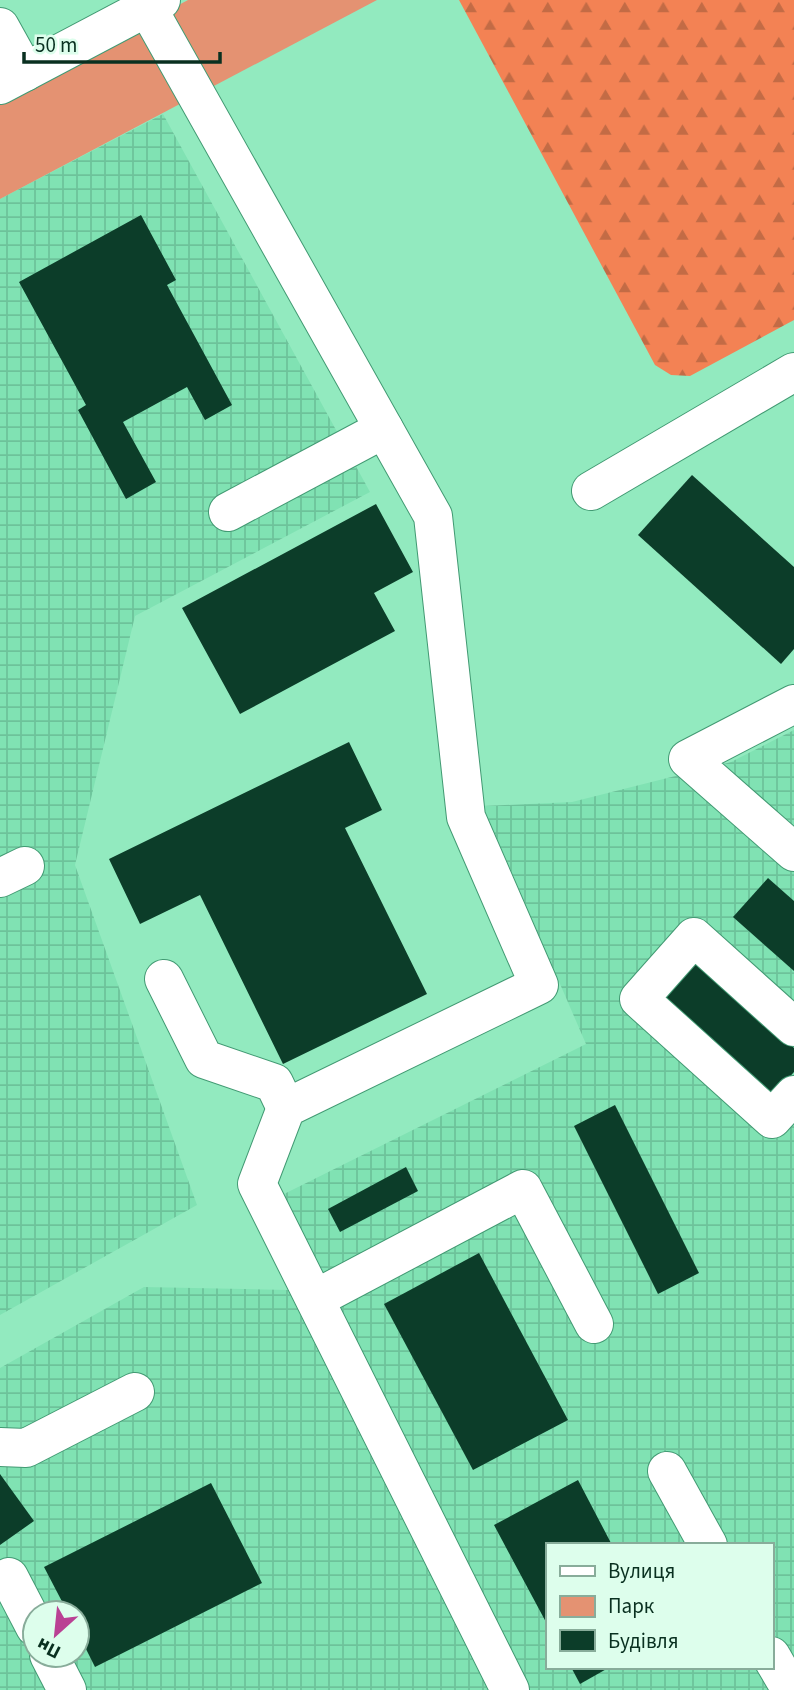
<svg xmlns="http://www.w3.org/2000/svg" width="794" height="1690" font-family="'Source Sans 3',sans-serif">
<style>
.industrial{fill:url(#industrial-grid);fill-rule:evenodd}
.green{fill:#e49272}
.forest{fill:url(#forest-firs)}
.building{fill:#0c3d29}
.lines{fill:none;stroke-linecap:round;stroke-linejoin:round}
.minor-casing{stroke:#429a73;stroke-width:40}
.minor{stroke:#fff;stroke-width:38}
</style>
<defs>
<pattern id="industrial-grid" width="8" height="8" patternUnits="userSpaceOnUse" patternTransform="scale(1.75)"><rect width="8" height="8" fill="#80e2b3"/><path d="M0 4h8M4 0v8" fill="none" stroke="#6dc29a"/></pattern>
<pattern id="forest-firs" width="22" height="20" patternUnits="userSpaceOnUse" patternTransform="scale(1.75)"><rect width="22" height="20" fill="#f38254"/><path d="M5 1l3.5 6h-7zM16 11l3.5 6h-7z" fill="#c36b45"/></pattern>
</defs>
<rect width="100%" height="100%" fill="#92eabf"/>
<g class="industrial">
<path d="M163,114L370,492L135,616L75,865L197,1205L0,1315V199Z"/>
<path d="M794,730V1690H528L339,1313L344,1294L321,1275L282,1195L586,1044L483,806L572,802L731,762ZM547,1545H771V1667H547Z"/>
<path d="M144,1287L288,1290L488,1690H0V1368ZM35,1613H77V1655H35Z"/>
</g>
<path class="green" d="M188,0H377L0,199V100Z"/>
<path class="forest" d="M459,0H794V320L690,376L671,375L655,365Z"/>
<g class="building">
<path d="M141,215L176,280L167,285L232,405L205,420L187,387L123,422L156,482L126,499L78,410L86,405L19,282Z"/>
<path d="M692,475L794,567V649L781,664L638,535Z"/>
<path d="M376,504L413,572L374,593L395,631L240,714L182,608Z"/>
<path d="M349,742L382,810L345,828L427,994L283,1064L200,895L140,924L109,859Z"/>
<path d="M768,878L794,901V971L733,917Z"/>
<path d="M695,959L794,1048V1072L771,1097L660,998Z"/>
<path d="M615,1105L699,1273L658,1294L574,1126Z"/>
<path d="M406,1167L418,1191L340,1232L328,1209Z"/>
<path d="M479,1253L568,1420L473,1470L384,1304Z"/>
<path d="M0,1474L34,1521L0,1545Z"/>
<path d="M578,1480L612,1545H547V1624L494,1525Z"/>
<path d="M211,1483L262,1583L95,1667L77,1631V1613H68L44,1567Z"/>
<path d="M571,1667H610L580,1684Z"/>
</g>
<g class="lines">
<defs>
<g id="minor">
<path d="M147,7L433,516L466,817L539,985L286,1108L257,1184L510,1690"/>
<path d="M0,27L25,72"/>
<path d="M0,85L161,0"/>
<path d="M591,491L794,372"/>
<path d="M228,512L384,429"/>
<path d="M794,704L688,759L794,852"/>
<path d="M0,878L25,866"/>
<path d="M164,979L204,1059L274,1083L286,1108"/>
<path d="M794,1027L694,937L639,999L772,1119L794,1095"/>
<path d="M315,1299L523,1189L594,1324"/>
<path d="M0,1447L26,1448L135,1392"/>
<path d="M667,1471L708,1545"/>
<path d="M9,1577L35,1627"/>
<path d="M49,1655L67,1690"/>
<path d="M771,1656L791,1690"/>
</g>
</defs>
<use href="#minor" class="minor-casing"/>
<use href="#minor" class="minor"/>
</g>
<rect x="546" y="1543" width="228" height="126" fill="#ddfeec" stroke="#88ac9a" stroke-width="2"/>
<rect x="560" y="1566" width="35" height="10" fill="#ffffff" stroke="#88ac9a" stroke-width="2"/>
<text x="608" y="1578" font-size="21" fill="#093020">Вулиця</text>
<rect x="560" y="1596" width="35" height="21" fill="#e49272" stroke="#88ac9a" stroke-width="2"/>
<text x="608" y="1613" font-size="21" fill="#093020">Парк</text>
<rect x="560" y="1630" width="35" height="21" fill="#0c3d29" stroke="#88ac9a" stroke-width="2"/>
<text x="608" y="1648" font-size="21" fill="#093020">Будівля</text>
<g transform="translate(56 1634) rotate(207)"><circle r="33" fill="#ddfeec" stroke="#88ac9a" stroke-width="2"/>
<path d="M0-5L12 26L0 18L-12 26Z" fill="#ba4194"/>
<text y="-10" font-size="19" font-weight="bold" text-anchor="middle" fill="#093020">Пн</text>
</g>
<path d="M24 52v10h196v-10" fill="none" stroke="#093020" stroke-width="3.5"/>
<text x="35" y="52" font-size="21" fill="#093020" stroke="#ddfeec" stroke-width="5" paint-order="stroke">50 m</text>
</svg>
